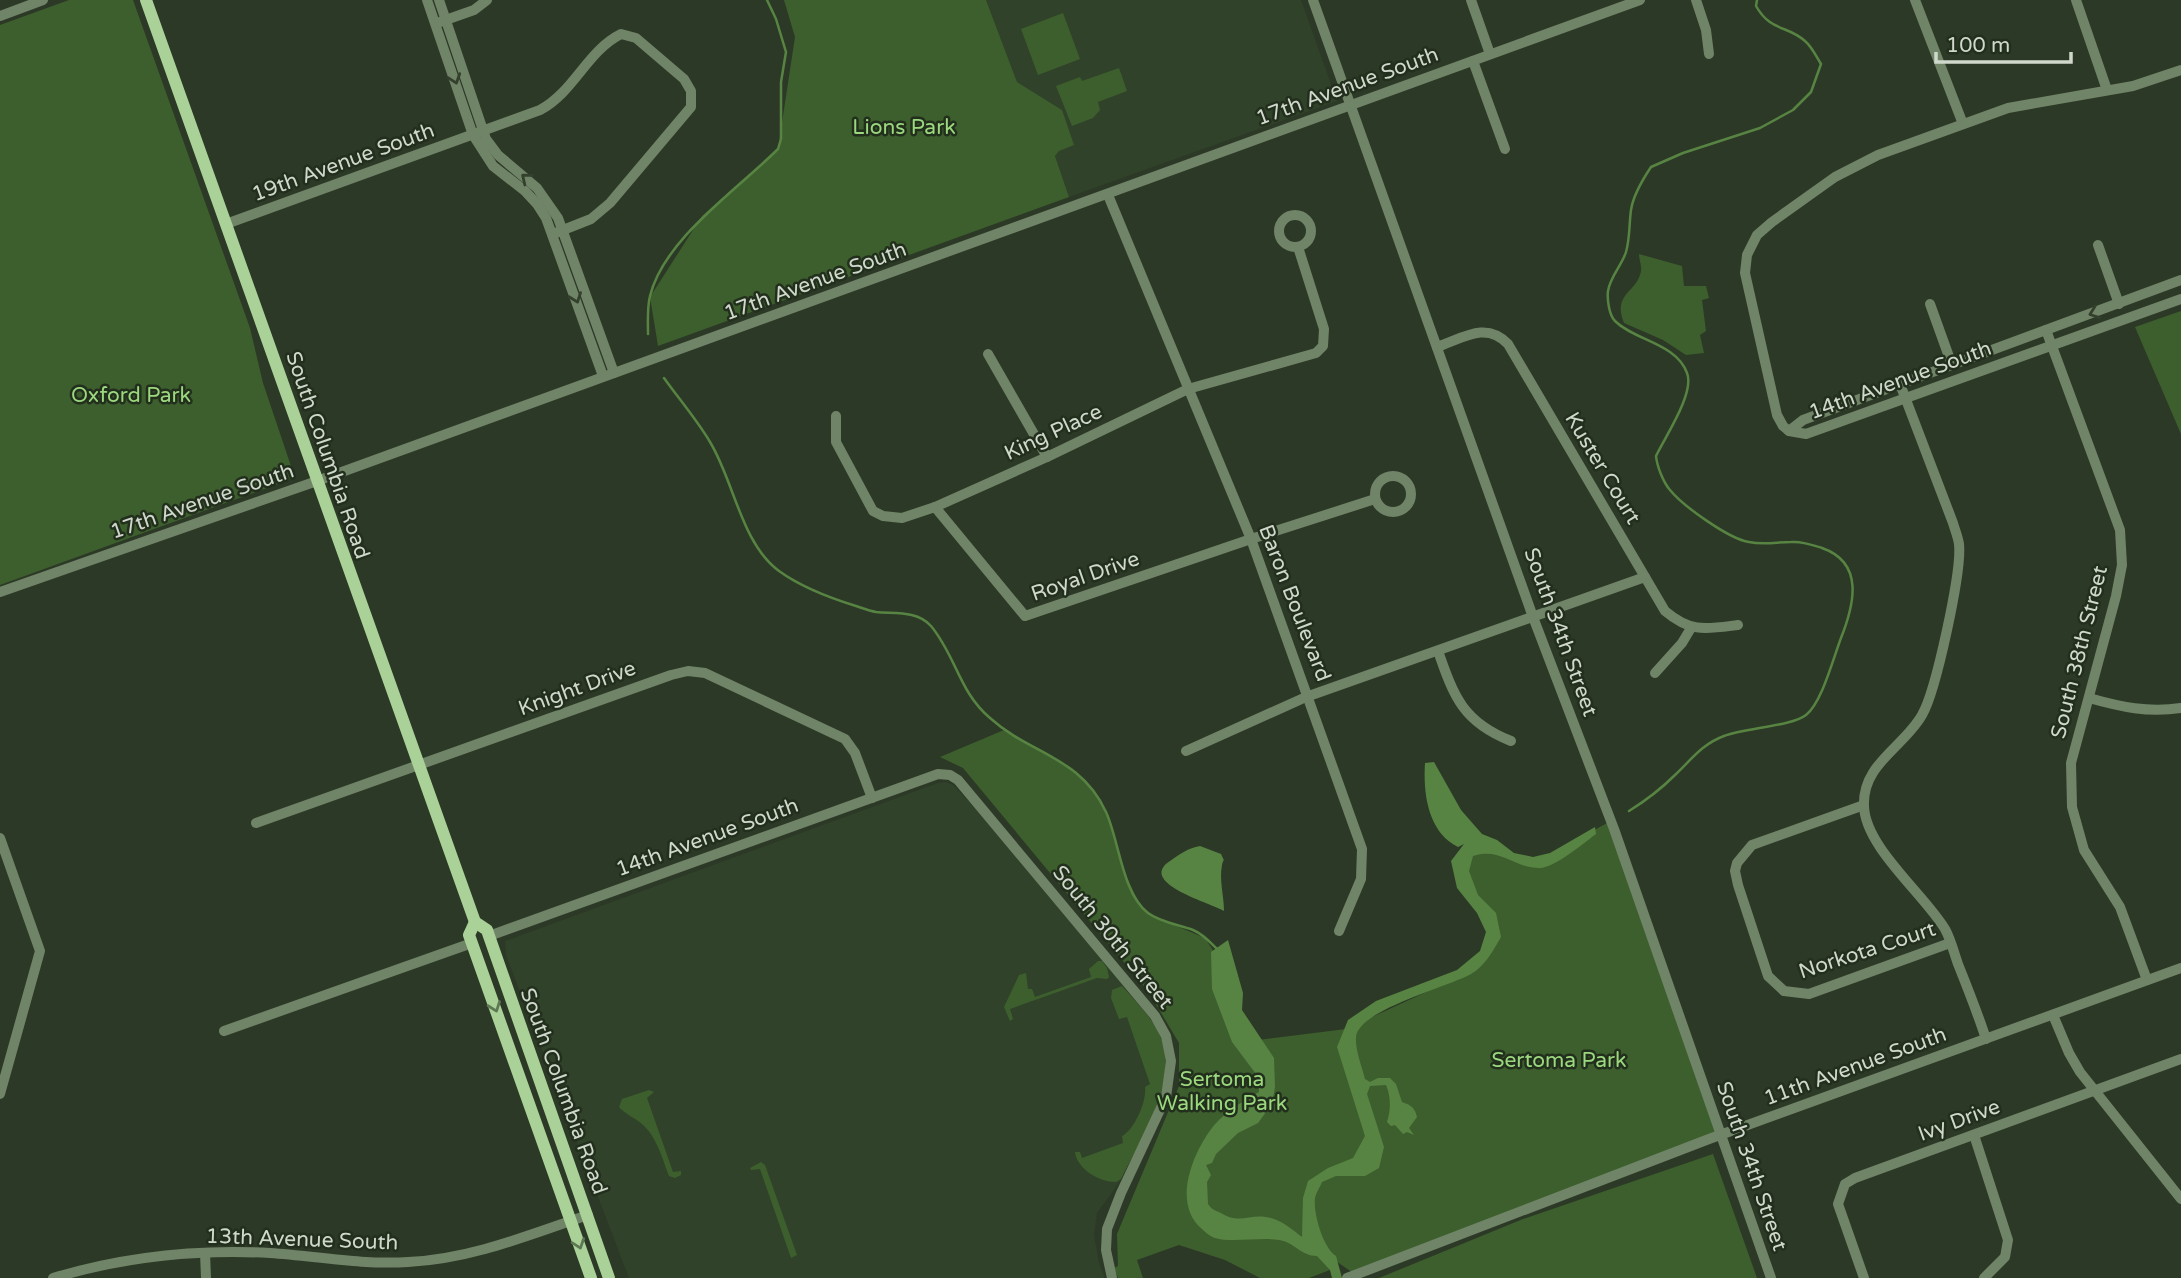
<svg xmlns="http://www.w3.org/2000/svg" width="2181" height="1278" font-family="'Varela Round',sans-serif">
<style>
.built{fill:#304229}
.green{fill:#3d5f2d}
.water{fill:#588443}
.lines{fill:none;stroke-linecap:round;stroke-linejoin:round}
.stream{stroke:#588443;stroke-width:2.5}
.minor{stroke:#708468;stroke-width:10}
.major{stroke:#aad298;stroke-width:12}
.oneway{stroke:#32402c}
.oneway2{stroke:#5f7854}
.labels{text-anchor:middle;stroke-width:5;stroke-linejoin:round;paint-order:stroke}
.street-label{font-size:21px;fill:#d0d8cc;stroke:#222f1d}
.park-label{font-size:21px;fill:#9bd87e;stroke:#222f1d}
</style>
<rect width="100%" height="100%" fill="#2c3926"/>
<g class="built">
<path d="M986,0H1301L1337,101L1069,197L1055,156L1059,151L1062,110L1017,82Z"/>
<path d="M946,782L953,785L981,814L1143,1010L1161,1039L1165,1055L1158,1103L1119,1183L1097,1213L1094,1235L1099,1263L1105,1278H629L506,955L505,941L938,783Z"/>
</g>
<g class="green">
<path d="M69,0H133L250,328L263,383L293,472L289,480L0,585V25Z"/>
<path d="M784,0H986L1017,82L1062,110L1074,145L1059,151L1055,156L1069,197L658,346L650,297L702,216L778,149L795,37Z"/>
<path d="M1063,13L1080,59L1038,75L1021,29Z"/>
<path d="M1119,68L1127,91L1098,102L1100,110L1093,118L1072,126L1056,86L1080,77L1082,81Z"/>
<path d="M1639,254L1682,266L1684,286H1706L1709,298L1702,300L1706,331L1700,335L1704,353L1686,355L1663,340L1624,323C1612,293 1637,293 1641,271C1642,267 1639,259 1639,254Z"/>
<path d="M2181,311V434L2135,327Z"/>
<path d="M1004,730L1072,768L1087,783L1107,813L1124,871L1136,897L1148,914L1205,938L1232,980L1243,1042L1346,1029L1461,976L1493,937L1457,865L1474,843L1519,859L1546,857L1607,823L1721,1135L1356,1275L1320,1250L1330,1270L1309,1278H1260L1225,1260L1179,1245L1137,1260L1143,1278H1118L1114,1268L1118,1266L1117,1234L1179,1086V1043L1148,991L963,768L940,757Z"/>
<path d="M1098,961H1102L1107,968L1109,977L1107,979L1097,978L1010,1009L1013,1019L1010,1021L1004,1007L1019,975L1026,973L1028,989H1032L1035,997L1091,977L1089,969Z"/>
<path d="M1122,986C1135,1001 1150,1015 1159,1033C1182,1082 1142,1136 1121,1179L1116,1182C1099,1182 1077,1169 1075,1152H1080L1082,1158L1123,1143L1122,1136C1135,1129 1147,1100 1145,1087L1150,1084L1127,1017L1119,1019L1111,998L1112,990Z"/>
<path d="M649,1090L654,1092L647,1098L673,1172L681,1171V1175L675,1178L669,1176C662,1158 657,1137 642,1124C635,1118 625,1114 619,1107L622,1099Z"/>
<path d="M1713,1154L1757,1278H1379L1523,1219Z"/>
<path d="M761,1162L765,1165L797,1255L791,1258L760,1169L751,1170L750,1168Z"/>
</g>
<g class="water">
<path d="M1434,762L1461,810L1482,834L1497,840L1514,853L1533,857L1550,853L1595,827L1596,834C1584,843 1555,867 1541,868C1514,869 1502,847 1473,856L1469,871L1478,895L1496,913L1501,937C1493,951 1485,966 1471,974C1448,987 1358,1010 1356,1037C1355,1050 1362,1067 1365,1079L1370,1082L1378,1078H1390L1396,1084L1402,1102C1411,1105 1415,1108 1417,1117L1409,1128L1414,1135L1407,1132L1403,1134L1395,1125L1391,1126L1387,1122C1391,1109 1391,1097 1386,1085L1370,1086L1367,1094L1384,1147L1379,1168L1365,1176H1336L1322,1182C1320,1187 1316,1193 1315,1198C1313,1213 1323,1248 1336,1256L1342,1278H1332L1330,1270L1317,1256C1301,1256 1294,1242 1279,1240C1261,1237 1231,1243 1215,1238C1211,1237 1205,1232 1202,1229C1173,1205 1191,1158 1209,1132C1221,1114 1242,1102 1259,1092V1078L1232,1042L1212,989L1211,952L1228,940L1243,993L1242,1010L1274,1058L1275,1087L1272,1104L1258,1123L1238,1133L1216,1154L1212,1163L1206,1165L1211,1175L1207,1182L1208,1204C1212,1210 1215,1210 1221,1213C1242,1226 1251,1211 1274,1219C1284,1222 1294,1231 1302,1237L1303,1198L1308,1181L1328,1168L1353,1158L1365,1136L1337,1047L1348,1020L1376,1001L1457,970L1480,951L1486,932L1477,913L1457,888L1451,861L1464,844L1458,847C1428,832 1423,794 1425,763Z"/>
<path d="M1200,846L1221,854C1225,863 1224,857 1222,865C1219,881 1224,895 1224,911C1214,904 1136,883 1170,861C1180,854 1188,848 1200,846Z"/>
</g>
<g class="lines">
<g class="stream">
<path d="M648,334C648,322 647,308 650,296C664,239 737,190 778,149L781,139V82L786,52L776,19L767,0"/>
<path d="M664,378C679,399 697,420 710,442C734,481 741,543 779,571C801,587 830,598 856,606C862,608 870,611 876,612C894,614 917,610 931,626C956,656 959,692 990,718C1031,755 1080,756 1106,812C1119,840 1122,893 1148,913C1160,922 1179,925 1193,930C1203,934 1210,942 1217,949"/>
<path d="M1629,811C1645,801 1661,789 1675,775C1691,760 1702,744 1724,736C1745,728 1792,726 1806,715C1822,702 1833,659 1841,638C1854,605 1865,563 1822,548C1813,545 1802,541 1791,542C1777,542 1764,545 1749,542C1729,539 1683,506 1670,490C1663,482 1657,466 1656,456C1665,437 1695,393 1687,373C1676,343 1635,341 1615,321C1609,315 1607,299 1608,291C1610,277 1622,265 1626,252C1630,238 1629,225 1631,210C1633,196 1643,179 1651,167L1683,153L1760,128L1793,110L1811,92L1821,64C1816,56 1812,47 1805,41C1787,25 1771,32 1756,6L1757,0"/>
</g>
<g class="minor">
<path d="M427,0L473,135L493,166L525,191L537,204L546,218L603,376"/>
<path d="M439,0L486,139L498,155L537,188L558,218L614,373"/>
<path d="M1313,0L1533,617L1614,829L1771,1278"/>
<path d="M1471,0L1490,54"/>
<path d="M1696,0L1706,30L1709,54"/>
<path d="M1915,0L1963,124"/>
<path d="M2076,0L2107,90"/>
<path d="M0,16L43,0"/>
<path d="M440,22L474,10L487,0"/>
<path d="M1473,61L1505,149"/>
<path d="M1108,195L1251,539L1362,849L1361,879L1339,931"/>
<circle cx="1295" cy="231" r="16"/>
<path d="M226,224L540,110C574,92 587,51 621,34L636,38L684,79L691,91V107L610,203L591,219L553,234"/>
<path d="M2098,245L2119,304"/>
<path d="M1930,304L1952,365"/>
<path d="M2046,330L2120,530L2122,565L2116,596L2071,763L2072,807L2084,850L2120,907L2147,980"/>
<path d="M1437,347C1463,338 1486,321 1508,344L1665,611C1691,633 1706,629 1738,625"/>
<path d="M988,354L1047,457"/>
<path d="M1900,384L1953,523C1955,530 1958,537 1959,544C1962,571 1936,691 1922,715C1904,747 1862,764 1864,806C1865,847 1924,894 1945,929C1951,940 1954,953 1958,964C1968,989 1978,1014 1986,1039"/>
<path d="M836,416V442L873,511L883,516L902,518L935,507L1047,457L1188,389L1316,353L1323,346L1324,329L1298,247"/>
<path d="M1789,431L1783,426L1777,415L1745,273L1747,255L1757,235L1772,222L1835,177L1878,155L2008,108L2133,86L2181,70"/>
<path d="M1789,431L1803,420L2181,280"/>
<path d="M1789,431L1806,434L2181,299"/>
<circle cx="1393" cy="494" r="18"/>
<path d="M935,507L1025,616L1251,539L1375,499"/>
<path d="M0,592L317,481L1640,0"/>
<path d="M1438,651C1454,697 1463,722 1511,741"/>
<path d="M1655,673L1682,643L1691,628"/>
<path d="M2089,698C2121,707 2148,713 2181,708"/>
<path d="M1186,751L1306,697L1645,577"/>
<path d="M1864,805L1752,845L1737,863L1735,871L1738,885L1768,976L1784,991L1809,994L1950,943"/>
<path d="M256,823L671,675L688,671L705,673L845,739L855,753L872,798"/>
<path d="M0,838L40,951L0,1094"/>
<path d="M489,936L938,774L950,775L958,780L1155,1016L1166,1036L1171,1061L1166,1097L1121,1193L1107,1229L1106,1250L1112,1278"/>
<path d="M2053,1015L2069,1053L2080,1072L2181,1199"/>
<path d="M224,1031L472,943"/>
<path d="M1974,1135L2008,1240L2005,1257L1984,1278"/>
<path d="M205,1253L206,1278"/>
<path d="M53,1278C123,1257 197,1249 270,1253C316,1256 361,1265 408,1262C471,1259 529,1235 588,1215"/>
<path d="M1347,1278L1709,1139L2181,968"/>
<path d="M1864,1278L1838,1204L1845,1184L1855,1178L2181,1059"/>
</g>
<g class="major">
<path d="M146,0L475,922L487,930L489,936L609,1278"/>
<path d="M475,922L469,935L591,1278"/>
</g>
</g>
<defs><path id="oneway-chevron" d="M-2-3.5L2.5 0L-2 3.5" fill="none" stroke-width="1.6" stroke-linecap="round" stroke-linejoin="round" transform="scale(1.75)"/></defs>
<g class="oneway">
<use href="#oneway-chevron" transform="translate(455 79) rotate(71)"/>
<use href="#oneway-chevron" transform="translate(526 178) rotate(-141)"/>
<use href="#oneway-chevron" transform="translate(576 298) rotate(70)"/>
<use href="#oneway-chevron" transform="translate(2094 313) rotate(160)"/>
</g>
<g class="oneway2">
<use href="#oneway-chevron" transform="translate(495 1007) rotate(70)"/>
<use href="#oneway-chevron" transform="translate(579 1244) rotate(71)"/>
</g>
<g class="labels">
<g class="street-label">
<text transform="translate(1347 86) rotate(-20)" y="7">17th Avenue South</text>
<text transform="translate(343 162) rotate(-20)" y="7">19th Avenue South</text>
<text transform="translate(815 281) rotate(-20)" y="7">17th Avenue South</text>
<text transform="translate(1900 380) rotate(-20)" y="7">14th Avenue South</text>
<text transform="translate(1053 432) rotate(-25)" y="7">King Place</text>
<text transform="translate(328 455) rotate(71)" y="7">South Columbia Road</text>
<text transform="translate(1603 468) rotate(59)" y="7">Kuster Court</text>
<text transform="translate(202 501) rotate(-19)" y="7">17th Avenue South</text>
<text transform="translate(1085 576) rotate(-19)" y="7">Royal Drive</text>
<text transform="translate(1295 603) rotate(69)" y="7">Baron Boulevard</text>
<text transform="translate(1561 632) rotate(70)" y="7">South 34th Street</text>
<text transform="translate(2079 652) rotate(-76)" y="7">South 38th Street</text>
<text transform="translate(577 688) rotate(-20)" y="7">Knight Drive</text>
<text transform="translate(707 837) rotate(-20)" y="7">14th Avenue South</text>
<text transform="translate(1113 937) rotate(51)" y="7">South 30th Street</text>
<text transform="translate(1867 950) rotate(-18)" y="7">Norkota Court</text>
<text transform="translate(1855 1066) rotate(-20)" y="7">11th Avenue South</text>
<text transform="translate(564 1091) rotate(70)" y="7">South Columbia Road</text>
<text transform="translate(1959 1120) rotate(-20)" y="7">Ivy Drive</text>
<text transform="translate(1752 1166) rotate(71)" y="7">South 34th Street</text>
<text transform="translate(302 1239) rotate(2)" y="7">13th Avenue South</text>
</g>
<g class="park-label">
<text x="904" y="134">Lions Park</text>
<text x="131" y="402">Oxford Park</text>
<text x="1559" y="1067">Sertoma Park</text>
<text x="1222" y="1086">Sertoma<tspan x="1222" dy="24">Walking Park</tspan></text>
</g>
</g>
<path d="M1936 52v10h135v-10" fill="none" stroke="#d0d8cc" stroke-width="3.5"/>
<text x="1946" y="52" font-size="21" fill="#d0d8cc" stroke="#222f1d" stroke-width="5" paint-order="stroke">100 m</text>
</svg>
